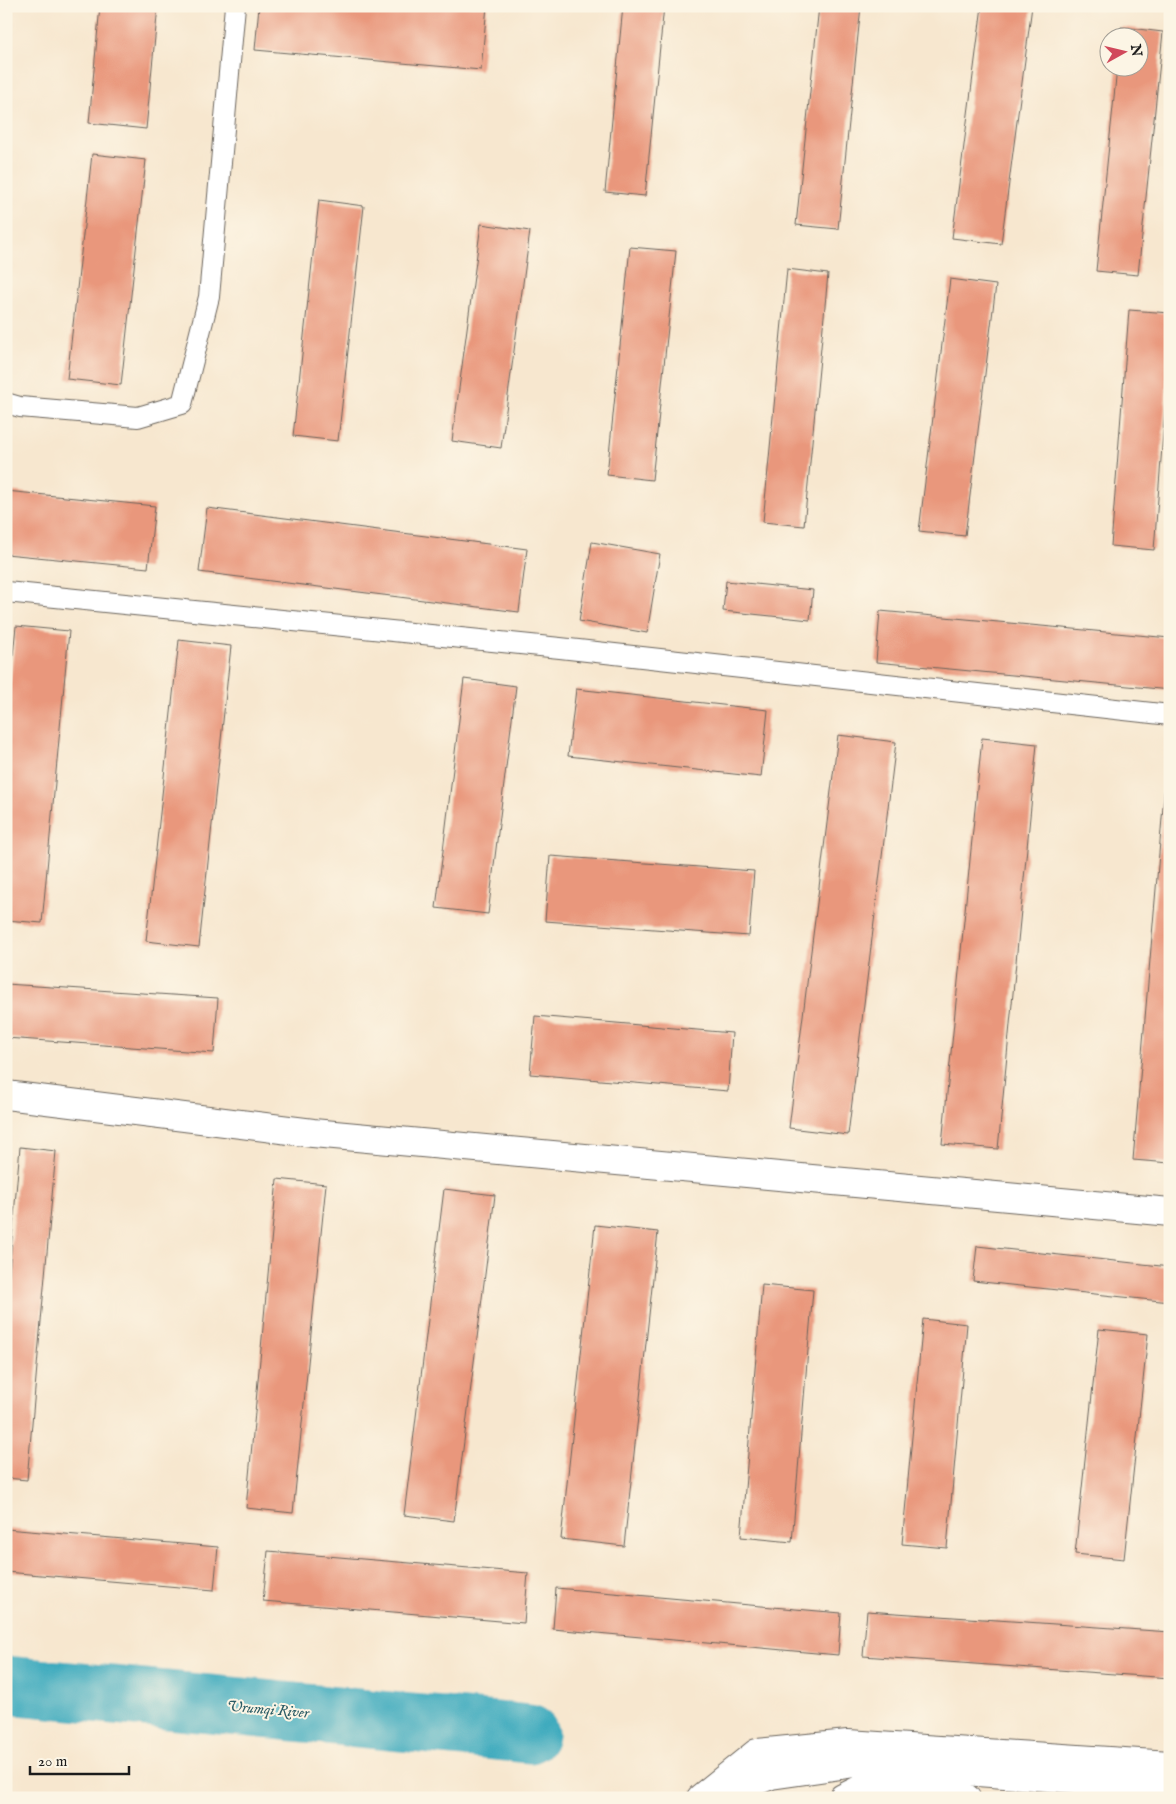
<svg xmlns="http://www.w3.org/2000/svg" width="1176" height="1804" font-family="'IM FELL English',serif">
<style>
.lines{fill:none;stroke-linecap:round;stroke-linejoin:round}
.river{stroke:#3eaabe;stroke-width:59}
.building{fill:#e9977c}
.lane-casing{stroke:#69635b;stroke-width:22}
.street-casing{stroke:#69635b;stroke-width:30}
.secondary-casing{stroke:#69635b;stroke-width:30}
.highway-casing{stroke:#69635b;stroke-width:30}
.lane{stroke:#fff;stroke-width:20}
.street{stroke:#fff;stroke-width:28}
.secondary{stroke:#fff;stroke-width:28}
.highway{stroke:#fff;stroke-width:28}
.labels{text-anchor:middle;stroke-width:4;stroke-linejoin:round;paint-order:stroke}
.water-label{font-size:15px;font-style:italic;fill:#2b5c65;stroke:#fcf5e5}
</style>
<rect width="100%" height="100%" fill="#fcf5e5"/>
<filter id="ink" filterUnits="userSpaceOnUse"><feTurbulence type="fractalNoise" baseFrequency=".02" numOctaves="2"/><feDisplacementMap in="SourceGraphic" scale="10" xChannelSelector="R" yChannelSelector="G"/><feConvolveMatrix kernelMatrix="1 2 1 2 8 2 1 2 1" color-interpolation-filters="sRGB"/></filter>
<filter id="wash" filterUnits="userSpaceOnUse"><feTurbulence type="fractalNoise" baseFrequency=".0096" numOctaves="4" result="noise"/><feDisplacementMap in="SourceGraphic" scale="20" xChannelSelector="R" yChannelSelector="G"/><feGaussianBlur stdDeviation="1.12" result="paint"/><feColorMatrix in="noise" values="0 0 0 0 0 0 0 0 0 0 0 0 0 0 0 0 0 1.4 0 .05"/><feComposite in="paint" operator="in"/></filter>
<g filter="url(#wash)">
<rect width="100%" height="100%" fill="#f7e7cf"/>
<g class="lines">
<path class="river" d="M6,1685L529,1734"/>
</g>
<g id="blocks">
<g class="building">
<path d="M100,6H158L146,129L89,123Z"/>
<path d="M259,6H487L481,70L255,50Z"/>
<path d="M623,6H664L645,196L605,192Z"/>
<path d="M819,6H861L838,229L796,225Z"/>
<path d="M982,6H1032L1001,244L952,238Z"/>
<path d="M1121,27L1163,32L1138,275L1096,271L1117,68H1138V38H1120Z"/>
<path d="M92,154L146,160L121,385L67,379Z"/>
<path d="M319,200L364,206L338,441L293,436Z"/>
<path d="M481,224L530,231L501,448L452,441Z"/>
<path d="M630,247L676,251L652,480L607,475Z"/>
<path d="M787,269L828,274L804,526L763,522Z"/>
<path d="M950,279L996,285L965,536L919,531Z"/>
<path d="M1129,310L1170,313V343L1154,550L1111,546Z"/>
<path d="M6,491L155,506L148,568L6,554Z"/>
<path d="M207,508L527,549L519,612L199,572Z"/>
<path d="M592,542L660,554L647,633L579,621Z"/>
<path d="M726,581L813,590L810,620L723,611Z"/>
<path d="M880,611L1170,638V690L876,662Z"/>
<path d="M16,626L69,631L42,923L6,920V725Z"/>
<path d="M179,640L231,646L199,947L146,941Z"/>
<path d="M464,679L516,686L488,914L436,908Z"/>
<path d="M576,689L768,710L761,777L568,756Z"/>
<path d="M838,735L896,742L848,1135L789,1128Z"/>
<path d="M982,738L1037,744L998,1149L942,1144Z"/>
<path d="M1166,771H1170V1163L1133,1160Z"/>
<path d="M550,856L754,871L749,936L545,921Z"/>
<path d="M6,984L218,998L214,1053L6,1038Z"/>
<path d="M535,1016L732,1033L728,1091L530,1074Z"/>
<path d="M20,1147L56,1151L27,1480L6,1478V1307Z"/>
<path d="M277,1179L326,1184L293,1513L246,1508Z"/>
<path d="M444,1189L495,1195L454,1521L404,1515Z"/>
<path d="M595,1225L658,1232L624,1546L561,1539Z"/>
<path d="M977,1246L1170,1267V1302L973,1281Z"/>
<path d="M762,1285L813,1290L792,1542L741,1537Z"/>
<path d="M923,1319L967,1324L947,1548L902,1544Z"/>
<path d="M1099,1329L1148,1334L1124,1559L1075,1554Z"/>
<path d="M6,1529L218,1547L214,1590L6,1572Z"/>
<path d="M268,1551L528,1573L524,1623L263,1601Z"/>
<path d="M556,1588L841,1613L838,1655L553,1629Z"/>
<path d="M867,1611L1170,1632V1678L863,1656Z"/>
</g>
</g>
</g>
<g filter="url(#ink)">
<use href="#blocks" fill-opacity="0" stroke="#69635b" stroke-width="1"/>
<g class="lines">
<defs>
<g id="lane">
<path d="M6,403L20,407L138,417L182,404L209,297L235,6"/>
<path d="M6,592L560,648L1170,715"/>
</g>
<path id="street" d="M6,1095L313,1133L1170,1212"/>
<path id="secondary" d="M701,1798L757,1753L848,1744L1170,1765"/>
<g id="highway">
<path d="M713,1798L771,1775L855,1763L1170,1786"/>
<path d="M843,1798L859,1790L966,1798"/>
</g>
</defs>
<use href="#lane" class="lane-casing"/>
<use href="#street" class="street-casing"/>
<use href="#secondary" class="secondary-casing"/>
<use href="#highway" class="highway-casing"/>
<use href="#lane" class="lane"/>
<use href="#street" class="street"/>
<use href="#secondary" class="secondary"/>
<use href="#highway" class="highway"/>
</g>
</g>
<g class="labels">
<g class="water-label">
<text transform="translate(268 1709) rotate(5)" y="5">Urumqi River</text>
</g>
</g>
<rect width="1176" height="1804" fill="none" stroke="#fcf5e5" stroke-width="25"/>
<g transform="translate(1124 52) rotate(82)"><circle r="24" fill="#fcf5e5" stroke="#a29e95"/>
<path d="M0-4L9 19L0 12L-9 19Z" fill="#d1495b"/>
<text y="-8" font-size="14" font-weight="bold" text-anchor="middle" fill="#1c1c1c">N</text>
</g>
<path d="M30 1766v8h99v-8" fill="none" stroke="#1c1c1c" stroke-width="2.5"/>
<text x="38" y="1766" font-size="15" fill="#1c1c1c" stroke="#fcf5e5" stroke-width="4" paint-order="stroke">20 m</text>
</svg>
